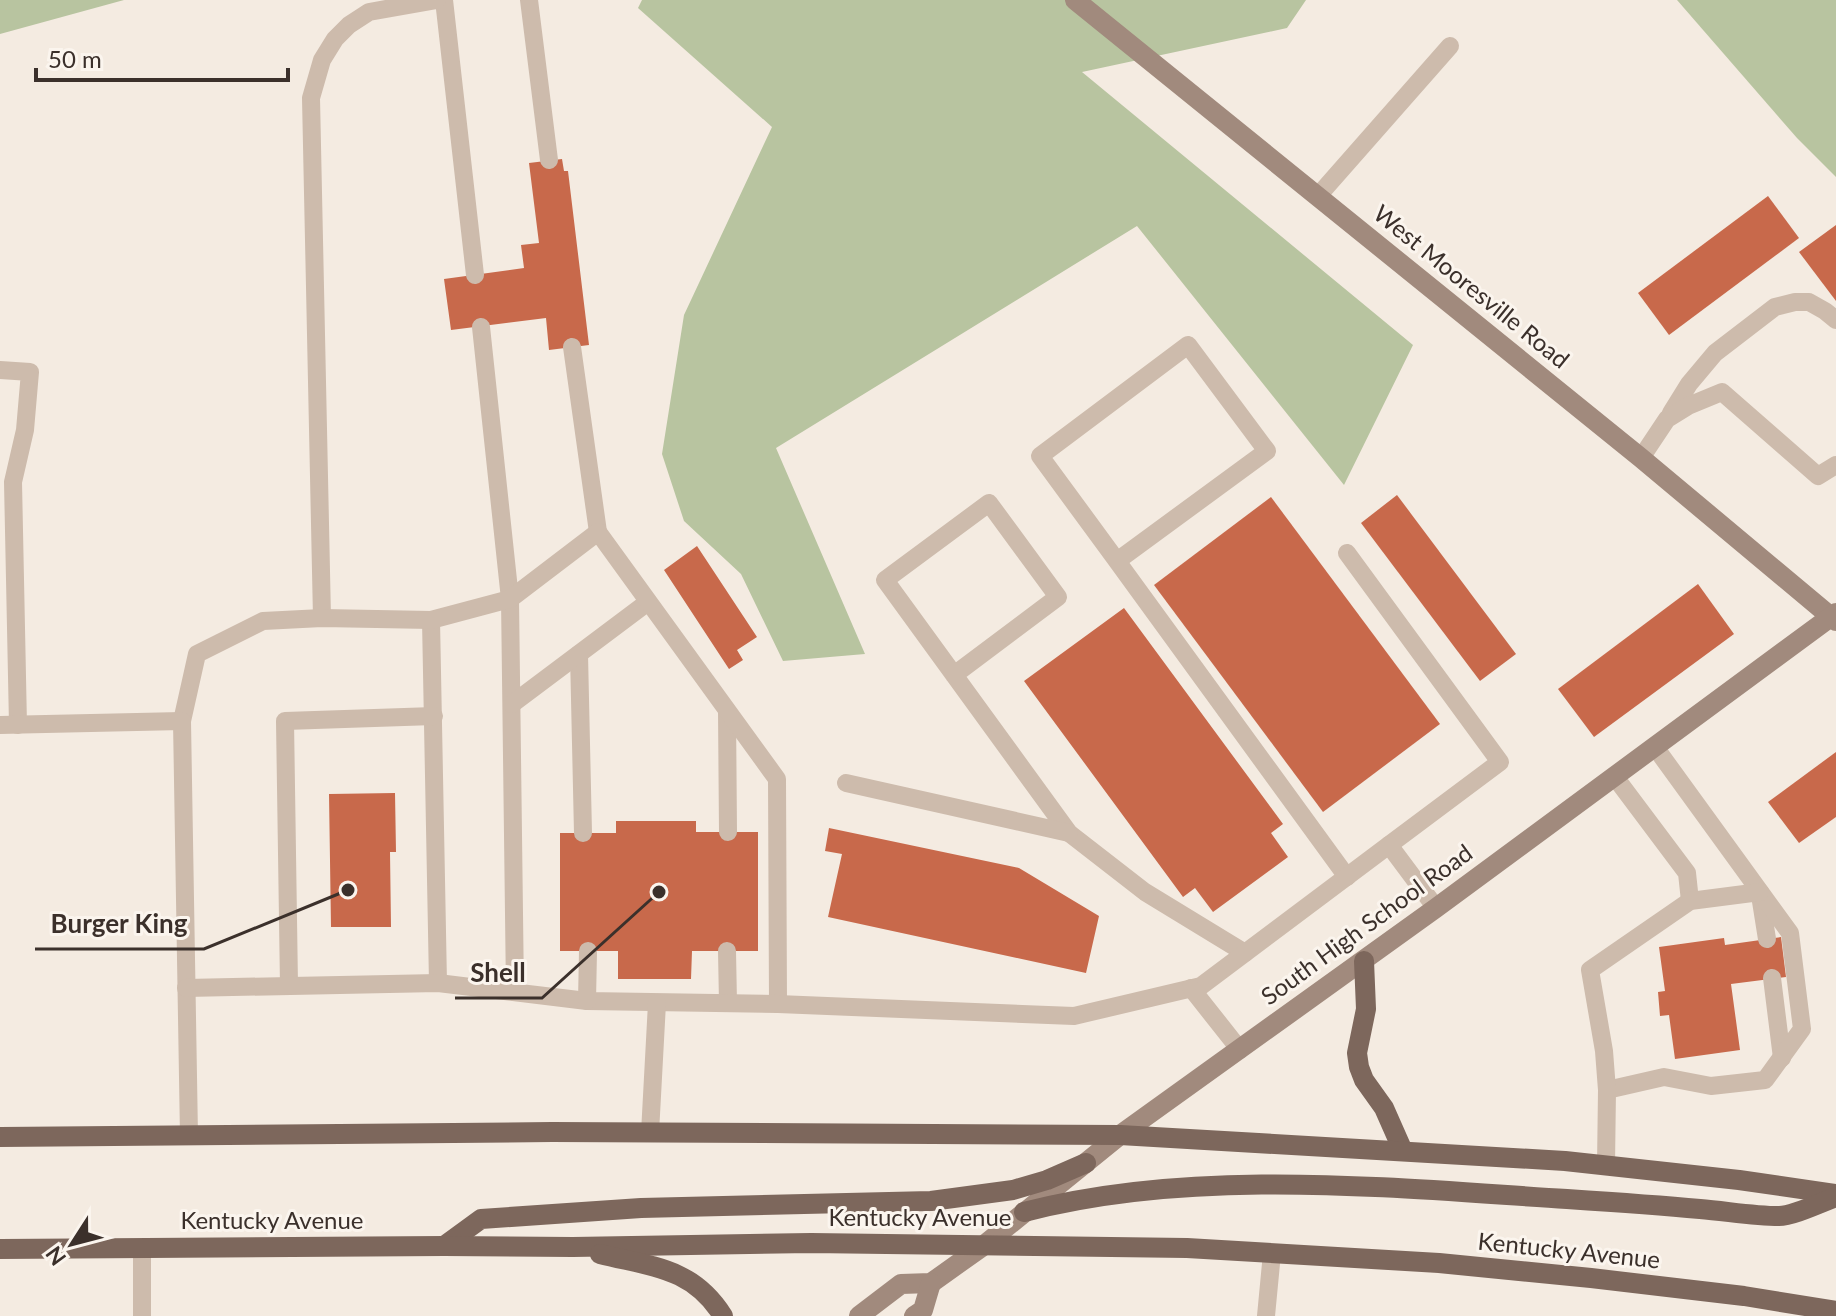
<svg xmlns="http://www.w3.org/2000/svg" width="1836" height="1316" font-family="Lato,sans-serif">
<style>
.green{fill:#b8c4a0}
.building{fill:#c8694b}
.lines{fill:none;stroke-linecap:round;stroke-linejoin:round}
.lane{stroke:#cdbbac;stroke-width:18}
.secondary{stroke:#a18a7d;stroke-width:20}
.primary{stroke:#7d675c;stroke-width:20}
.labels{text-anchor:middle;stroke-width:6;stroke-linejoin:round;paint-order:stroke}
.street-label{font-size:24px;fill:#3b302b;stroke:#fbf5ee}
.leader{fill:none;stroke:#3b302b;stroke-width:3}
.callout-dot{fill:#3b302b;stroke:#fbf5ee;stroke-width:3}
.callout-label{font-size:26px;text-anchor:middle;font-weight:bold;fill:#3b302b;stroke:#fbf5ee;stroke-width:6;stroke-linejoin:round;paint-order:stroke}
</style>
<rect width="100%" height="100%" fill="#f4ebe1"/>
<g class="green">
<path d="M0,0H124L0,34Z"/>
<path d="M642,0H1306L1287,28L1082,72L1413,345L1344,485L1137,226L776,448L865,654L783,661L741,574L684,521L662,454L684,315L772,127L638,8Z"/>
<path d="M1677,0H1836V177L1797,138Z"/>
</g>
<g class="building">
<path d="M562,159L564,171H568L589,345L549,350L546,318L451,330L444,279L524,268L521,245L539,243L529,163Z"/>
<path d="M1768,196L1799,238L1669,335L1638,293Z"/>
<path d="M1836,225V301L1799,252Z"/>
<path d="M1397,495L1516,654L1480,681L1361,523Z"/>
<path d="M1271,497L1440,724L1323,812L1154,585Z"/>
<path d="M697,546L757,637L737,650L743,660L729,669L664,570Z"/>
<path d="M1698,584L1734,634L1594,737L1558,689Z"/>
<path d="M1124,608L1283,824L1271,833L1288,857L1213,912L1195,888L1183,897L1024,681Z"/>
<path d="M1836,752V817L1799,843L1768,802Z"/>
<path d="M395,793L396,852H390L391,927H331L329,794Z"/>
<path d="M616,821H696V832H758V951H692L691,979H618V951H560V833H616Z"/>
<path d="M829,828L1019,868L1099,916L1086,973L828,917L842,854L825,851Z"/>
<path d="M1781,937L1786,977L1731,984L1740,1050L1675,1059L1669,1015L1660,1016L1658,992L1665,991L1659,947L1724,938L1725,945Z"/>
</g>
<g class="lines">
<g class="lane">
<path d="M444,0L475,275"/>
<path d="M529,0L549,160"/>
<path d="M1318,196L1450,46"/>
<path d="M481,327L510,599L515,992"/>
<path d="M572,347L598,532"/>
<path d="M0,370L30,372L25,430L13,482L18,725"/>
<path d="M1671,413L1689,384L1715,353L1775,307L1795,302H1809L1825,311L1836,320"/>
<path d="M1641,458L1667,419L1688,406L1722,392L1818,476L1836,465"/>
<path d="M1347,553L1500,762L1389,845"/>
<path d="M1117,561L1040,456L1188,345L1267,451L1117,561L1347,877"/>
<path d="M322,618L311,98L322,60L335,39L349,25L369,12L437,0"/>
<path d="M431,620L438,983"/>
<path d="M579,654L583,833"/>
<path d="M954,675L1058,597L989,503L885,580L1069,833L1145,892L1245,953"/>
<path d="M512,704L648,602"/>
<path d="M727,711L728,832"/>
<path d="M182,721L197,654L263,621L322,618L431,620L510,599L598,532L777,779L778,1004"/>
<path d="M0,725L182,721L189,1136"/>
<path d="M1615,777L1687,873L1690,901"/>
<path d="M846,783L1069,833"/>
<path d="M1760,895L1767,939"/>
<path d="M727,951L728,1003"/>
<path d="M1772,978L1782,1058"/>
<path d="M289,985L285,721L434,716"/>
<path d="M186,988L438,983L587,1001L778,1004L1074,1016L1201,986L1389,845L1436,908"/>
<path d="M1191,988L1240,1050"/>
<path d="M587,1001L588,951"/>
<path d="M1607,1090L1664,1077L1711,1086L1765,1080L1802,1029L1790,933L1655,747"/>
<path d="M650,1133L657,1003"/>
<path d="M1606,1165L1607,1090L1604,1051L1590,970L1690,901L1760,892"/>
<path d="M142,1316V1248"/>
<path d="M1266,1316L1272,1253"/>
</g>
<g class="secondary">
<path d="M1075,0L1641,458L1836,621"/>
<path d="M859,1316L901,1284L931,1283L983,1246L1120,1135L1436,908L1836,613"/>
<path d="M914,1316L923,1310L931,1283"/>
</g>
<g class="primary">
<path d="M1364,961L1366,1009L1357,1053L1359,1067L1364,1080L1384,1108L1403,1151"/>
<path d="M0,1137L552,1132L1120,1135L1565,1161L1739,1180L1836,1194"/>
<path d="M1024,1212C1197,1167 1391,1188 1567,1199C1612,1202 1656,1205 1700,1209C1726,1211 1753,1216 1779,1216C1793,1216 1822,1202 1836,1197"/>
<path d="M444,1246L481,1219L641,1208L931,1201L1013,1190L1047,1180L1086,1163"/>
<path d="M0,1249L444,1246L573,1247L811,1243L1187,1248L1439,1263L1591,1278L1744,1296L1836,1311"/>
<path d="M600,1254C652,1267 692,1267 723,1316"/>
</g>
</g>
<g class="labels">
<g class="street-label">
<text transform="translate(1471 287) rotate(39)" y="8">West Mooresville Road</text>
<text transform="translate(1367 925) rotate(-36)" y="8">South High School Road</text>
<text x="920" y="1226">Kentucky Avenue</text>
<text x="272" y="1229">Kentucky Avenue</text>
<text transform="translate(1569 1251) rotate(6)" y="8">Kentucky Avenue</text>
</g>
</g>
<path class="leader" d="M348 890L204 949H35M659 892L542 998H455"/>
<g class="callout-dot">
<circle cx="348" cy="890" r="8"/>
<circle cx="659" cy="892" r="8"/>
</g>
<g class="callout-label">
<text x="119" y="933">Burger King</text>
<text x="498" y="982">Shell</text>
</g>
<g transform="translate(72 1244) rotate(234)" stroke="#fbf5ee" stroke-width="6" paint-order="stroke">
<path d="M0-6L14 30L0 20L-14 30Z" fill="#3b302b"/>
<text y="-12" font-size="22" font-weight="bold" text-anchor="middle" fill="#3b302b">N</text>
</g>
<path d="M36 68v12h252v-12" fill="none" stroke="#3b302b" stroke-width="4"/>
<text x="48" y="68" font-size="24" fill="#3b302b" stroke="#fbf5ee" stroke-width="6" paint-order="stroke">50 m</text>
</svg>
